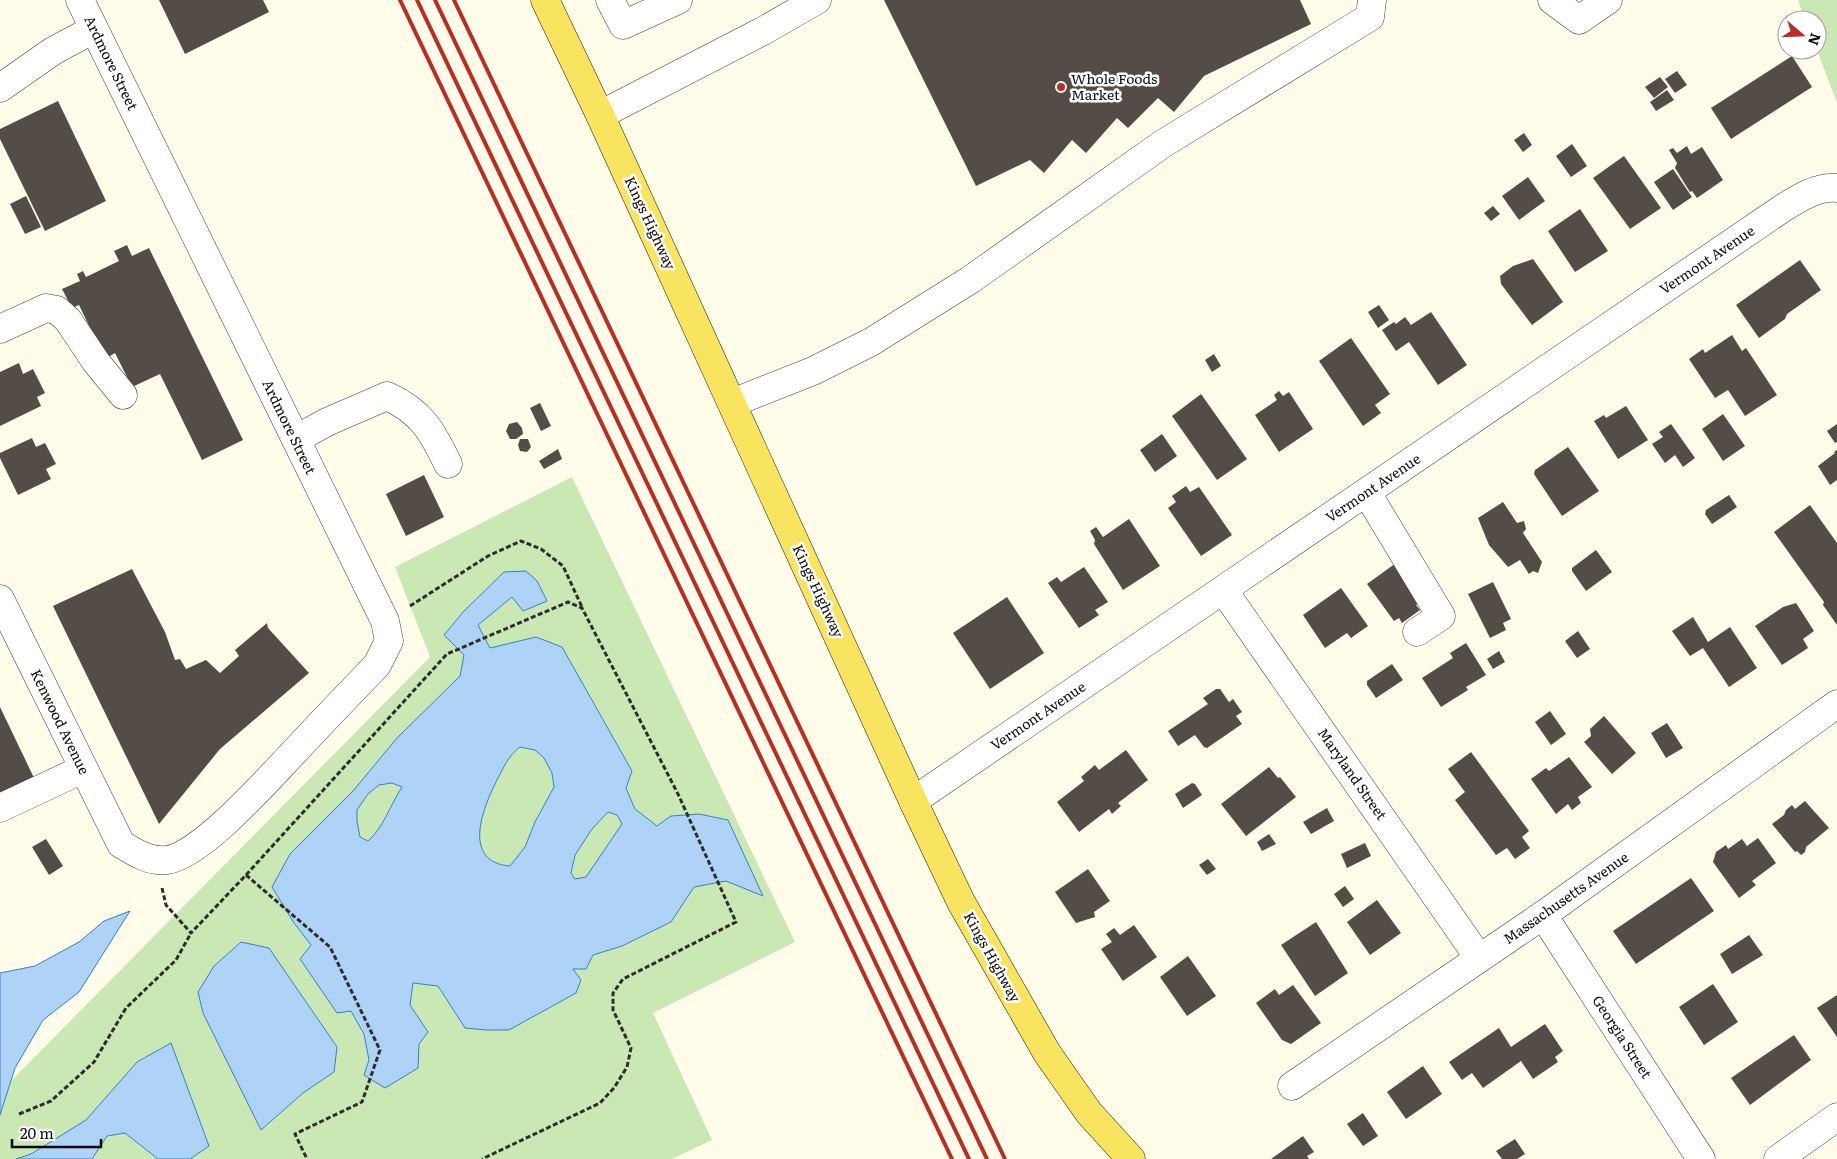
<svg xmlns="http://www.w3.org/2000/svg" width="1837" height="1159" font-family="Literata,serif">
<style>
.green{fill:#c9e8b3}
.water{fill:#aed3f6;stroke:#3580cd;fill-rule:evenodd}
.building{fill:#544d47}
.lines{fill:none;stroke-linecap:round;stroke-linejoin:round}
.minor-casing{stroke:#3e3e3e;stroke-width:29}
.major-casing{stroke:#1c1c1c;stroke-width:29}
.path{stroke:#2d2d2d;stroke-width:3;stroke-dasharray:5 2.5;stroke-linecap:butt}
.minor{stroke:#fff;stroke-width:28}
.major{stroke:#f9e45f;stroke-width:28}
.rail{stroke:#bb2c23;stroke-width:4}
.poi-dot{fill:#bb2c23;stroke:#fff;stroke-width:2}
.labels{text-anchor:middle;stroke-width:5;stroke-linejoin:round;paint-order:stroke}
.street-label{font-size:14px;fill:#0b0b0b;stroke:#fff}
.poi-label{font-size:14px;fill:#0b0b0b;stroke:#fff;text-anchor:start}
</style>
<rect width="100%" height="100%" fill="#fffde9"/>
<g class="green">
<path d="M1798,0H1837V103L1817,50V20H1805Z"/>
<path d="M572,477L795,942L653,1013L712,1140L672,1159H0V1092L430,657L395,567Z"/>
</g>
<g class="water">
<path d="M526,571L537,581L547,601L523,611L512,597L478,625L490,648L536,637L562,647L632,771L626,788L635,809L657,826L671,816L699,814L728,820L763,896L726,881L694,887L671,922L622,946L593,955L586,969H573L581,980L576,993L509,1030H486L465,1028L438,986L413,983L410,1005L428,1032L419,1044L418,1068L385,1088L364,1075L369,1060L364,1034L351,1011L337,1013L300,959L311,945L294,923L272,887L290,854L353,791L397,738L460,676L464,655L444,635L464,611L504,572ZM520,747L535,750L544,758L552,773L554,787L535,822L525,847L510,866C462,862 482,810 496,782C503,769 507,757 520,747ZM392,783L402,787C390,805 384,827 368,841L360,837L357,821V810L368,794L379,785ZM608,812L617,815L622,824L586,877L575,879L571,873L575,855L592,829Z"/>
<path d="M130,911L79,992L43,1020L15,1068L0,1115V973L35,966L79,942L104,921Z"/>
<path d="M241,942L269,948L337,1047L334,1072L303,1093L261,1130L203,1013L198,992L214,966Z"/>
<path d="M171,1043L209,1146L190,1159H158L125,1133L107,1136L92,1159H16L31,1154L86,1120L137,1062Z"/>
</g>
<g class="building">
<path d="M159,0H263L269,12L185,54Z"/>
<path d="M884,0H1300L1311,24L1204,76L1174,112L1158,98L1128,128L1117,118L1086,153L1072,140L1044,173L1030,160L976,186Z"/>
<path d="M1792,56L1812,87L1731,139L1711,108Z"/>
<path d="M1677,71L1687,85L1675,93L1665,79Z"/>
<path d="M1660,77L1668,87L1654,98L1645,87Z"/>
<path d="M1667,90L1674,100L1656,111L1650,102Z"/>
<path d="M58,101L106,201L45,231L0,139V129Z"/>
<path d="M1524,133L1532,145L1523,152L1514,140Z"/>
<path d="M1572,144L1587,166L1571,177L1556,156Z"/>
<path d="M1687,146L1691,154L1702,147L1723,180L1697,198L1692,191L1690,192L1675,168L1677,163L1669,150L1673,148L1677,153Z"/>
<path d="M1624,156L1661,208L1630,229L1593,178Z"/>
<path d="M1673,169L1692,197L1673,210L1654,182Z"/>
<path d="M1528,177L1545,201L1519,220L1502,196Z"/>
<path d="M26,196L41,227L25,234L10,204Z"/>
<path d="M1493,206L1500,214L1491,221L1484,213Z"/>
<path d="M1580,209L1608,251L1575,272L1548,231Z"/>
<path d="M127,245L132,256L149,248L243,440L202,460L160,374L132,387L115,353L105,359L79,305L72,308L62,289L80,281L77,274L83,271L86,277L119,261L114,251Z"/>
<path d="M1533,259L1563,302L1532,325L1501,284L1500,276L1513,266Z"/>
<path d="M1800,260L1821,290L1787,314L1785,319L1759,338L1736,305Z"/>
<path d="M1379,305L1389,320L1378,328L1368,312Z"/>
<path d="M1431,312L1467,365L1438,385L1409,342L1396,351L1382,330L1394,322L1396,324L1405,317L1411,325Z"/>
<path d="M1732,335L1742,351L1746,348L1777,395L1745,416L1728,390L1715,398L1689,359L1703,349L1705,353Z"/>
<path d="M1351,338L1390,394L1375,405L1381,413L1363,426L1319,361Z"/>
<path d="M1214,354L1221,366L1212,372L1205,360Z"/>
<path d="M19,363L23,374L33,369L45,393L37,397L41,406L0,426V372Z"/>
<path d="M1279,391L1283,396L1289,392L1313,429L1279,452L1255,415L1277,400L1274,395Z"/>
<path d="M1201,394L1247,459L1217,480L1172,416Z"/>
<path d="M540,403L551,426L541,431L530,408Z"/>
<path d="M1626,406L1648,440L1618,459L1594,421L1604,415L1606,418Z"/>
<path d="M1723,414L1745,446L1723,461L1702,429Z"/>
<path d="M517,422L522,428L523,434L516,439H510L506,431L509,424Z"/>
<path d="M1671,424L1695,458L1683,467L1675,455L1665,463L1652,444L1663,437L1659,432Z"/>
<path d="M1837,424V442L1835,443L1827,431Z"/>
<path d="M1162,434L1177,456L1155,472L1140,450Z"/>
<path d="M32,438L36,447L45,443L56,464L46,469L51,479L18,495L0,458V453Z"/>
<path d="M520,439H528L531,447L527,452L520,451L518,445Z"/>
<path d="M1568,447L1599,491L1562,516L1534,474L1535,470Z"/>
<path d="M558,449L562,459L544,469L539,461Z"/>
<path d="M1837,450V480L1830,485L1818,466L1835,453L1834,452Z"/>
<path d="M424,475L444,517L406,536L386,494Z"/>
<path d="M1186,486L1190,492L1199,487L1232,535L1201,556L1168,508L1176,502L1172,496Z"/>
<path d="M1729,495L1737,507L1712,524L1705,514L1706,510Z"/>
<path d="M1503,502L1517,523L1524,521L1526,529L1523,533L1542,562L1538,573L1533,571L1529,574L1520,560L1508,567L1489,545L1478,518Z"/>
<path d="M1810,505L1837,543V625L1823,605L1824,602L1774,532Z"/>
<path d="M1129,519L1160,566L1123,590L1094,544L1095,540L1090,531L1096,527L1103,537Z"/>
<path d="M1596,550L1612,572L1586,591L1572,571V568Z"/>
<path d="M1396,563L1423,600L1416,605L1420,610L1402,623L1399,618L1394,621L1367,584Z"/>
<path d="M1084,567L1108,602L1095,610L1099,615L1079,628L1048,583L1057,577L1061,582Z"/>
<path d="M132,569L165,632L175,660L180,659L186,669L206,660L220,673L239,656L235,650L267,623L268,628L309,673L220,749L159,824L53,606Z"/>
<path d="M1493,582L1511,619L1503,623L1506,630L1490,638L1468,594Z"/>
<path d="M1341,588L1368,626L1351,638L1347,633L1325,648L1303,615Z"/>
<path d="M1007,597L1044,653L990,689L953,633Z"/>
<path d="M1796,603L1814,631L1803,639L1808,648L1782,665L1755,626L1783,607Z"/>
<path d="M1693,617L1708,642L1730,627L1757,668L1729,687L1703,648L1690,656L1672,631Z"/>
<path d="M1578,631L1590,649L1577,658L1565,641Z"/>
<path d="M1466,643L1486,675L1466,687L1468,690L1441,707L1422,678L1453,658L1450,653Z"/>
<path d="M1499,651L1505,662L1493,669L1487,659Z"/>
<path d="M1392,664L1403,680L1376,698L1367,685V681Z"/>
<path d="M1216,689H1220L1229,702L1233,699L1242,712L1236,716L1242,724L1207,748L1204,747L1195,735L1178,746L1168,731L1208,704L1203,698Z"/>
<path d="M0,707L36,782L0,800Z"/>
<path d="M1550,711L1566,734L1551,745L1535,722Z"/>
<path d="M1604,716L1636,753L1612,774L1584,742L1591,736L1590,729Z"/>
<path d="M1667,723L1683,748L1666,758L1651,733Z"/>
<path d="M1126,750L1148,780L1118,803L1121,806L1112,814L1109,809L1079,832L1057,802L1084,781L1081,777L1095,765L1099,770Z"/>
<path d="M1471,752L1529,831L1522,837L1530,848L1515,859L1507,848L1496,855L1455,800L1465,792L1448,769Z"/>
<path d="M1569,757L1592,787L1578,797L1581,803L1572,810L1568,804L1556,814L1531,779L1546,768L1549,771Z"/>
<path d="M1269,767L1278,778L1280,777L1296,797L1246,836L1221,804Z"/>
<path d="M1192,783L1195,784L1202,795L1183,808L1175,794Z"/>
<path d="M1805,801L1829,828L1806,847L1805,852L1801,855L1797,851L1795,852L1772,824L1784,815L1786,810L1792,805L1795,809Z"/>
<path d="M1327,808L1334,821L1311,834L1303,822Z"/>
<path d="M1269,834L1276,844L1262,851L1257,842Z"/>
<path d="M1758,838L1776,863L1752,881L1756,885L1739,898L1713,862L1716,852L1726,845L1728,849L1742,839L1747,846Z"/>
<path d="M46,839L63,866L49,875L32,847Z"/>
<path d="M1365,843L1371,856L1347,868L1341,854Z"/>
<path d="M1208,859L1216,869L1207,875L1199,865Z"/>
<path d="M1088,869L1110,901L1094,912L1095,917L1076,923L1055,892Z"/>
<path d="M1691,878L1714,911L1636,964L1613,931Z"/>
<path d="M1345,886L1354,899L1343,907L1334,894Z"/>
<path d="M1377,900L1401,933L1370,955L1347,922Z"/>
<path d="M1316,922L1348,973L1315,996L1281,945Z"/>
<path d="M1134,925L1157,957L1123,981L1101,949L1112,942L1106,934L1114,928L1120,935Z"/>
<path d="M1749,935L1763,955L1732,974L1720,954Z"/>
<path d="M1188,956L1216,996L1187,1016L1160,977Z"/>
<path d="M1713,984L1738,1022L1704,1045L1679,1007Z"/>
<path d="M1293,985L1321,1023L1291,1044L1282,1040L1256,1003L1275,989L1279,995Z"/>
<path d="M1837,995V1037L1817,1008Z"/>
<path d="M1545,1024L1563,1051L1555,1057L1558,1062L1533,1079L1521,1061L1483,1088L1472,1073L1462,1080L1449,1062L1499,1028L1511,1047Z"/>
<path d="M1794,1035L1811,1060L1750,1105L1731,1078Z"/>
<path d="M1423,1066L1442,1094L1406,1119L1387,1092Z"/>
<path d="M1363,1113L1378,1136L1363,1146L1347,1124Z"/>
<path d="M1303,1136L1314,1152L1307,1156L1309,1159H1271Z"/>
<path d="M1515,1139L1525,1154L1517,1159H1502L1496,1151Z"/>
</g>
<g class="lines">
<defs>
<g id="minor">
<path d="M610,0L623,25L678,0"/>
<path d="M1552,0L1579,20L1608,0"/>
<path d="M0,88L53,51L94,29"/>
<path d="M600,115L763,31L817,0"/>
<path d="M0,329L46,308L57,310L68,320L96,362L123,395"/>
<path d="M732,403L813,371L871,342L970,280L1164,143L1370,17L1372,0"/>
<path d="M296,439L327,422L387,396C422,412 432,431 448,464"/>
<path d="M1367,493L1441,616L1417,632"/>
<path d="M1224,591L1479,958"/>
<path d="M0,599L121,844C136,853 149,862 167,860C202,855 270,777 296,750C323,721 350,693 377,665L389,641L385,621L80,0"/>
<path d="M913,801L1783,208C1799,198 1818,186 1837,188"/>
<path d="M0,808L83,769"/>
<path d="M1543,915L1701,1159"/>
<path d="M1292,1086L1543,915L1837,704"/>
<path d="M1778,1159L1837,1117"/>
</g>
<path id="major" d="M545,0L600,115L913,801L961,902L1047,1053L1089,1113L1131,1159"/>
</defs>
<use href="#minor" class="minor-casing"/>
<use href="#major" class="major-casing"/>
<g class="path">
<path d="M410,606L488,556L521,541L541,549L563,566L582,607"/>
<path d="M246,875L330,947L380,1050L362,1102L295,1134L307,1159"/>
<path d="M162,888L166,905L191,933L246,875L447,654L568,602L582,608L678,794L736,922L623,979L613,993V1010L631,1048L627,1067L614,1088L600,1103L482,1159"/>
<path d="M19,1114L51,1101L94,1062L126,1008L176,960L191,933"/>
</g>
<use href="#minor" class="minor"/>
<use href="#major" class="major"/>
<g class="rail">
<path d="M400,0L952,1159"/>
<path d="M417,0L969,1159"/>
<path d="M435,0L987,1159"/>
<path d="M454,0L1005,1159"/>
</g>
</g>
<circle class="poi-dot" cx="1061" cy="87" r="5"/>
<g class="labels">
<g class="street-label">
<text transform="translate(111 63) rotate(64)" y="5">Ardmore Street</text>
<text transform="translate(650 223) rotate(65)" y="5">Kings Highway</text>
<text transform="translate(1707 260) rotate(-34)" y="5">Vermont Avenue</text>
<text transform="translate(289 427) rotate(64)" y="5">Ardmore Street</text>
<text transform="translate(1373 488) rotate(-34)" y="5">Vermont Avenue</text>
<text transform="translate(818 591) rotate(65)" y="5">Kings Highway</text>
<text transform="translate(1038 716) rotate(-34)" y="5">Vermont Avenue</text>
<text transform="translate(60 722) rotate(64)" y="5">Kenwood Avenue</text>
<text transform="translate(1352 774) rotate(55)" y="5">Maryland Street</text>
<text transform="translate(1566 898) rotate(-35)" y="5">Massachusetts Avenue</text>
<text transform="translate(992 957) rotate(61)" y="5">Kings Highway</text>
<text transform="translate(1622 1037) rotate(57)" y="5">Georgia Street</text>
</g>
<g class="poi-label">
<text x="1071" y="84">Whole Foods<tspan x="1071" dy="16">Market</tspan></text>
</g>
</g>
<g transform="translate(1802 35) rotate(109)"><circle r="24" fill="#ffffff" stroke="#9d9d9d"/>
<path d="M0-4L9 19L0 12L-9 19Z" fill="#bb2c23"/>
<text y="-8" font-size="14" font-weight="bold" text-anchor="middle" fill="#0b0b0b">N</text>
</g>
<path d="M12 1139v8h89v-8" fill="none" stroke="#0b0b0b" stroke-width="2.5"/>
<text x="20" y="1139" font-size="15" fill="#0b0b0b" stroke="#ffffff" stroke-width="4" paint-order="stroke">20 m</text>
</svg>
